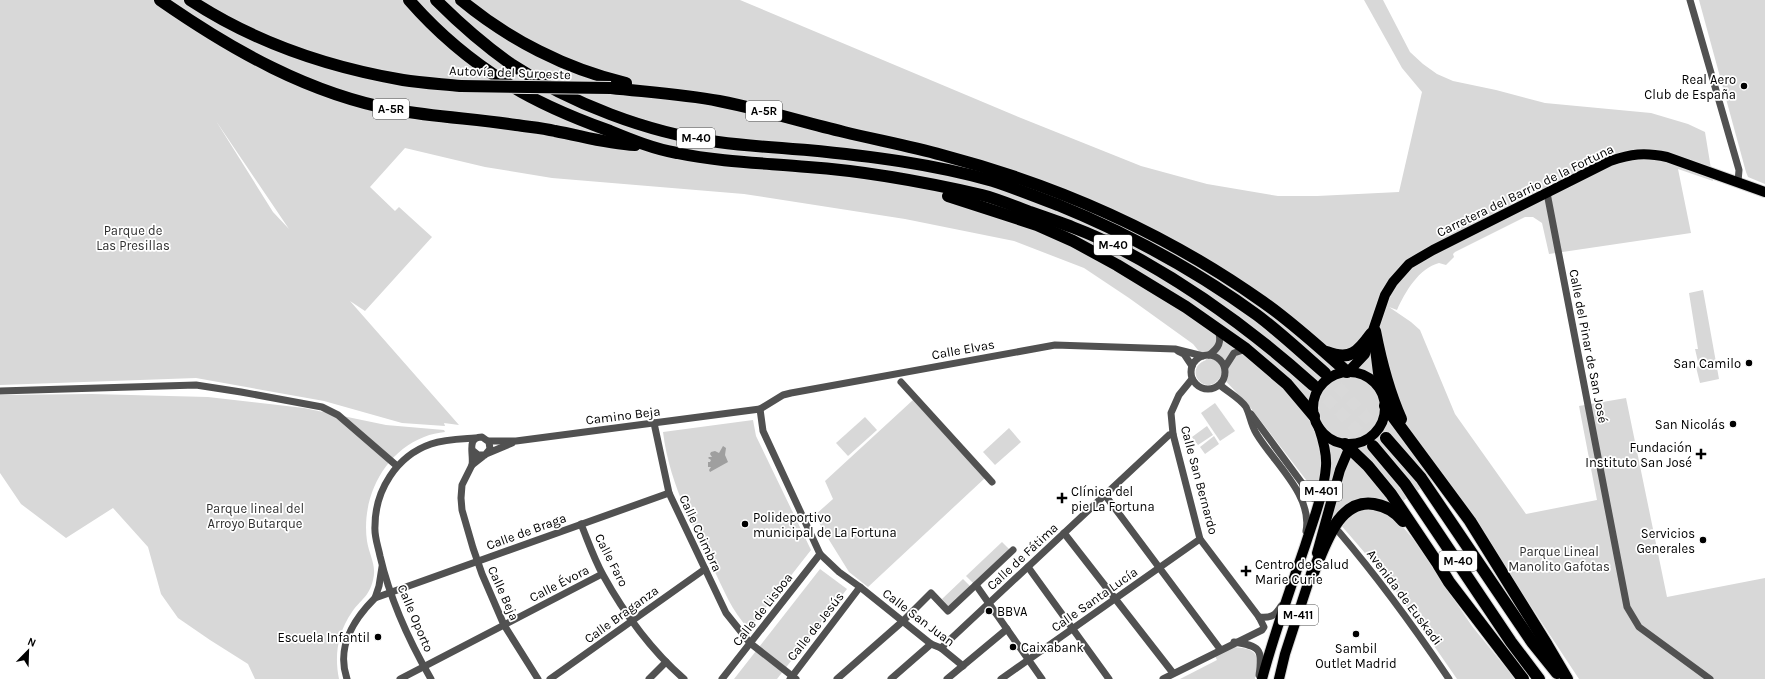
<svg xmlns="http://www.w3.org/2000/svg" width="1765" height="679" font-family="Karla,sans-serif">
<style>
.green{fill:#d8d8d8;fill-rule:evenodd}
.water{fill:#9f9f9f}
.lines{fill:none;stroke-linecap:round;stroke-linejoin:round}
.highway-tunnel{stroke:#d9d9d9;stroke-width:12;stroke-dasharray:12 6;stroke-linecap:butt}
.primary-casing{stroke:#dbdbdb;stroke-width:12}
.highway-casing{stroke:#dbdbdb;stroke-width:14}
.street{stroke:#515151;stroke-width:7}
.primary{stroke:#000;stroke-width:10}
.highway{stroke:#000;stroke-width:12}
.highway-bridge-casing{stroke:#dbdbdb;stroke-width:14;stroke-linecap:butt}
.highway-bridge{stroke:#000;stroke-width:12}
.poi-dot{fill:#000;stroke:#fff;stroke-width:1.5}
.labels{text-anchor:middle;stroke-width:3.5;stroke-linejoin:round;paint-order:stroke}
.shield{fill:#fff;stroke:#4c4c4c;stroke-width:1}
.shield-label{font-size:12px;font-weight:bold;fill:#000}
.street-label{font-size:13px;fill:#000;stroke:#fff}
.poi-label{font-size:13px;fill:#000;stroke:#fff;text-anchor:end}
.park-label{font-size:13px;fill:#2f2f2f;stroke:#fff}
</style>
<rect width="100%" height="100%" fill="#fff"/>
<g class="green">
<path d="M0,0H740L1021,118L1141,166L1207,184L1278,196H1317L1399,192L1422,92L1402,68L1364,0H1383L1410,52L1423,64L1437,74L1453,81L1496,90L1545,103L1651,113L1688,124L1705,132L1713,181L1678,169L1691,233L1549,254L1542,223L1533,217H1525L1455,252L1453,254L1454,257L1446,265L1439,263C1419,268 1405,292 1397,310L1389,307L1411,322L1420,330L1455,414L1526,514L1597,500L1579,406L1626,398L1667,597L1765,578V679H1579L1443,473L1387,512L1399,522L1413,539L1472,626L1515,679H1457L1389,581L1340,524L1250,407L1221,376C1207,400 1181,370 1206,360L1193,344L1129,298L1084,268L1014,241L905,219L744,194L552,178L485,167L405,148L370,187L395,211L399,207L432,237L365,311L350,301L459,425L444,423L445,426L402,423L324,401L196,378L0,385ZM216,121L289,229L273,212Z"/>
<path d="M1699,0H1765V184L1748,177L1746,172Z"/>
<path d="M1703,290L1719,379L1700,383L1696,367L1699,366L1695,349H1698L1689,293Z"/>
<path d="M92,394L208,397L304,408L386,425L444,430L445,432C438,433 431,434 424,437C383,453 361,499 367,541C369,555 377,565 373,580C369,597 361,599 352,612C338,632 334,655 339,679H255L248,664L210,640L178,618L161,594L148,547L113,508L66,538L21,504L0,473V395Z"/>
<path d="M913,400L985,478L868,587L849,572L826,535L815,515L833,499L825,481Z"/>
<path d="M1215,403L1235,431L1220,441L1201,413Z"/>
<path d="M865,417L877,430L848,456L836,443Z"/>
<path d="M753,420L756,436L811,550L749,629C732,612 723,588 712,566C691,523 669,481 663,432Z"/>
<path d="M1207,426L1213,435L1198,445L1192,437Z"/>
<path d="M1009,428L1021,442L995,465L983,452Z"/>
<path d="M1214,436L1219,444L1205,454L1200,447Z"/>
<path d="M1002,542L1011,551L973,583L966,576Z"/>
<path d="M820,569L847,589L777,679H734Z"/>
<path d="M963,579L971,587L949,607L942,599Z"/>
<path d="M1234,647C1260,649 1259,656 1255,679H1180L1217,660L1215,656Z"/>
</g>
<path class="water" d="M723,446L726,448L725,455L728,462L710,472L709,470L711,467H708V462H710L711,460L708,458L709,457H712L710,454L711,452L715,451L719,453Z"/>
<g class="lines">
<g class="highway-tunnel">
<path d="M1325,373L1386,438"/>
<path d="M1313,385L1373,446"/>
</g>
<defs>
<g id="primary">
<path d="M1375,349L1380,389"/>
<circle cx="1349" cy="408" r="36"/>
<path d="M1348,372L1365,354L1385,295L1393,282L1409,264L1433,250L1610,161C1631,154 1644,152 1667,157L1765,192"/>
<path d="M1317,553L1340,470L1351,444"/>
<path d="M1262,679C1274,634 1290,590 1305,546C1313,521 1324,493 1326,466C1327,453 1323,440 1319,428"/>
<path d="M1279,679L1285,654L1313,568"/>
</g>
<g id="highway">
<path d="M160,0C232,50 309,94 396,110C436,117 476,119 516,125C529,127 542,128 555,131C582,136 607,144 635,145"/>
<path d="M190,0C254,42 327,67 403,80C422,83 442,84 461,86"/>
<path d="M409,0C436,31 470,60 505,82C537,103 574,118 610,131C632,140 654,149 677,153C720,162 764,163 808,167C866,171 925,182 982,195C998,199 1014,206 1030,212C1059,222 1088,232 1115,246C1187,283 1253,331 1313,385"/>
<path d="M436,0C459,23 484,45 511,64C570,103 648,133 718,142C748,146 778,148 807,150C870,156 933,164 993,181C1015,188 1036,197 1058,205C1129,234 1195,270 1257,315C1281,333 1303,354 1325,373"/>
<path d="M461,0C508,39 566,69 626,83"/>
<path d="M611,88C647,92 683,94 719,101C761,109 802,122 844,132C877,140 910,146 942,155C1056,185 1167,234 1263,302C1293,323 1320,348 1347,372"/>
<path d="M948,196L1037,225L1073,241L1117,265L1186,307L1246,349L1287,384L1314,416"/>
<path d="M1375,331C1381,362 1388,390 1401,419"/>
<path d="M1327,352C1350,361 1358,352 1371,334"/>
<path d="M1385,406L1470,521L1547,645L1567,679"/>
<path d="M1386,438L1421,478L1532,642L1557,673"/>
<path d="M1345,444L1368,466L1391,494L1438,564L1449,582L1523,679"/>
<path d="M1373,446L1405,484L1511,642L1539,679"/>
<path d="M1312,575C1324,549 1337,498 1374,504C1386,506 1396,512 1403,521"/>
</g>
</defs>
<use href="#primary" class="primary-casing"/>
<use href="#highway" class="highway-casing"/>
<g class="street">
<path d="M1690,0L1739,170L1738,182"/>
<path d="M1547,193L1627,607L1639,627L1710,679"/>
<path d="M1178,351L1184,354L1192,366"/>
<circle cx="1208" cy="372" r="17"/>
<path d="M1209,355C1219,348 1222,342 1218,330"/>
<path d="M1225,367L1234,353L1246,349"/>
<path d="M901,382L992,482"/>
<path d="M1220,385C1228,392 1241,399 1246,407C1250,415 1251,425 1256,433C1273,462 1313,495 1306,531"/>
<path d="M0,391L196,385L241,392L322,407L338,415L397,466"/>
<path d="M760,409L763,431L820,554L839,572L860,587L931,644L941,648L963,666"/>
<path d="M1251,414L1313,498"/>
<path d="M654,423L669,493L726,613L750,643L796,679"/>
<path d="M489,441H516L760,409L783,395L791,393L1055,345L1175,349L1203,356"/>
<path d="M472,450L478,455H485L490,449L489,442L482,437C466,437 474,454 472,465L486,454L512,443"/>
<path d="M472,465L462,485L461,498L462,510L473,548L482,574L504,625L538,679"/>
<path d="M1105,495L1220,649"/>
<path d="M581,524C588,541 594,559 603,575C624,613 651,650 684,679"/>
<path d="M1339,532C1380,580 1414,627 1449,679"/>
<path d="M1064,533L1173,673"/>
<path d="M1028,567L1109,679"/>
<path d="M976,585L1042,679"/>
<path d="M375,598L379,586L382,567"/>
<path d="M1259,617C1271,618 1275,616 1281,606"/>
<path d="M1234,642C1260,646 1263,649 1259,675"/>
<path d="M941,648L1169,435L1173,434"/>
<path d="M347,679C336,647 353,620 375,598L669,493"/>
<path d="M400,679L602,574"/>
<path d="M431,679C409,641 390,599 380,556C378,546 374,536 375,526C375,491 396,456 431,444C445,439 460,439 475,438"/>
<path d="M550,679L705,569"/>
<path d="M649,679L666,662"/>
<path d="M722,679L820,554"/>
<path d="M790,679L860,587"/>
<path d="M837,679L903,621L931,593L948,611L1013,550"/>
<path d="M891,679L931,644"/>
<path d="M947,679L1007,629"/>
<path d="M1001,679L1200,539"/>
<path d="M1163,679L1262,630L1264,627L1259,617L1200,539L1173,434L1171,413L1179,395L1192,379"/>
</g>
<use href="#primary" class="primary"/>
<use href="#highway" class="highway"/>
<defs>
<path id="highway-bridge" d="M461,86L611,88"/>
</defs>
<use href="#highway-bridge" class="highway-bridge-casing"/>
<use href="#highway-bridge" class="highway-bridge"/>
</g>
<g class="poi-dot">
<circle cx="1744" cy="86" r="4"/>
<circle cx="1749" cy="363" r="4"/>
<circle cx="1733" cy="424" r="4"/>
<path d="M1699 448h4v4h4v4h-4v4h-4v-4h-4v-4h4z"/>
<path d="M1060 492h4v4h4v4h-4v4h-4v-4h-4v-4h4z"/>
<circle cx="745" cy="524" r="4"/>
<circle cx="1703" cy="540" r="4"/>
<path d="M1244 565h4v4h4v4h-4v4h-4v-4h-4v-4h4z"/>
<circle cx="989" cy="611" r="4"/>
<circle cx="1356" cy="634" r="4"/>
<circle cx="378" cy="637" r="4"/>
<circle cx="1013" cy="647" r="4"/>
</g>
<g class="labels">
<g class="shield">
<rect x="373" y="99" width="36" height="20" rx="3"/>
<rect x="746" y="101" width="36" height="20" rx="3"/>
<rect x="677" y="128" width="38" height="20" rx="3"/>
<rect x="1094" y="235" width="38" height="20" rx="3"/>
<rect x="1300" y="481" width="42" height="20" rx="3"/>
<rect x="1439" y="551" width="38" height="20" rx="3"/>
<rect x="1278" y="605" width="40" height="20" rx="3"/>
</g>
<g class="shield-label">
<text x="391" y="113">A-5R</text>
<text x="764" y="115">A-5R</text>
<text x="696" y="142">M-40</text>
<text x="1113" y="249">M-40</text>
<text x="1321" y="495">M-401</text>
<text x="1458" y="565">M-40</text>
<text x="1298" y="619">M-411</text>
</g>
<g class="street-label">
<text transform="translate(510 72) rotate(2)" y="5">Autovía del Suroeste</text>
<text transform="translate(1525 190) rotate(-26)" y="5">Carretera del Barrio de la Fortuna</text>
<text transform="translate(1589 346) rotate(79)" y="5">Calle del Pinar de San José</text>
<text transform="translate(963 349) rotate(-10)" y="5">Calle Elvas</text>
<text transform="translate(623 415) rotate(-7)" y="5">Camino Beja</text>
<text transform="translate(1200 480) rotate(75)" y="5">Calle San Bernardo</text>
<text transform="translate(526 531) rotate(-20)" y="5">Calle de Braga</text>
<text transform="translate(701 533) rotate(65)" y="5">Calle Coimbra</text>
<text transform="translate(1022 556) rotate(-43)" y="5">Calle de Fátima</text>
<text transform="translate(612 560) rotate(63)" y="5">Calle Faro</text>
<text transform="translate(559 583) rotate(-27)" y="5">Calle Évora</text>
<text transform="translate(504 593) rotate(66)" y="5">Calle Beja</text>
<text transform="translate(1405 597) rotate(53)" y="5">Avenida de Euskadi</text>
<text transform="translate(1094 599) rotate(-35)" y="5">Calle Santa Lucía</text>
<text transform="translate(762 609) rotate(-52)" y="5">Calle de Lisboa</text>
<text transform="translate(621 614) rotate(-36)" y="5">Calle Braganza</text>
<text transform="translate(919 617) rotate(37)" y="5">Calle San Juan</text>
<text transform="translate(416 618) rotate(67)" y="5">Calle Oporto</text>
<text transform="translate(815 626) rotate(-52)" y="5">Calle de Jesús</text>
</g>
<g class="poi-label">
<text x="1736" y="84">Real Aero<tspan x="1736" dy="15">Club de España</tspan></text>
<text x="1741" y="368">San Camilo</text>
<text x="1725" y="429">San Nicolás</text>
<text x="1692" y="452">Fundación<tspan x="1692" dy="15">Instituto San José</tspan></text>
<text x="1071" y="496" text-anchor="start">Clínica del<tspan x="1071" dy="15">pie La Fortuna</tspan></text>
<text x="753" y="522" text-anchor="start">Polideportivo<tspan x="753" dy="15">municipal de La Fortuna</tspan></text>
<text x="1695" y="538">Servicios<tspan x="1695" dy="15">Generales</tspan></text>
<text x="1255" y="569" text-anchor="start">Centro de Salud<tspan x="1255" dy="15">Marie Curie</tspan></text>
<text x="997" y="616" text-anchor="start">BBVA</text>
<text x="370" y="642">Escuela Infantil</text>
<text x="1021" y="652" text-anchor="start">Caixabank</text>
<text x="1356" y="653" text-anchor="middle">Sambil<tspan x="1356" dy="15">Outlet Madrid</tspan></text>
</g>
<g class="park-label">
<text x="133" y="235">Parque de<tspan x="133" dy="15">Las Presillas</tspan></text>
<text x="255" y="513">Parque lineal del<tspan x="255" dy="15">Arroyo Butarque</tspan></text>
<text x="1559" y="556">Parque Lineal<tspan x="1559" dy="15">Manolito Gafotas</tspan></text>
</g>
</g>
<g transform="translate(28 651) rotate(23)" stroke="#ffffff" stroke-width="3" paint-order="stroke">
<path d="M0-3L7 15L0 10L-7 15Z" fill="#000000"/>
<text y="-6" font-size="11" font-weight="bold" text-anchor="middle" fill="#000000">N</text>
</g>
</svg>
